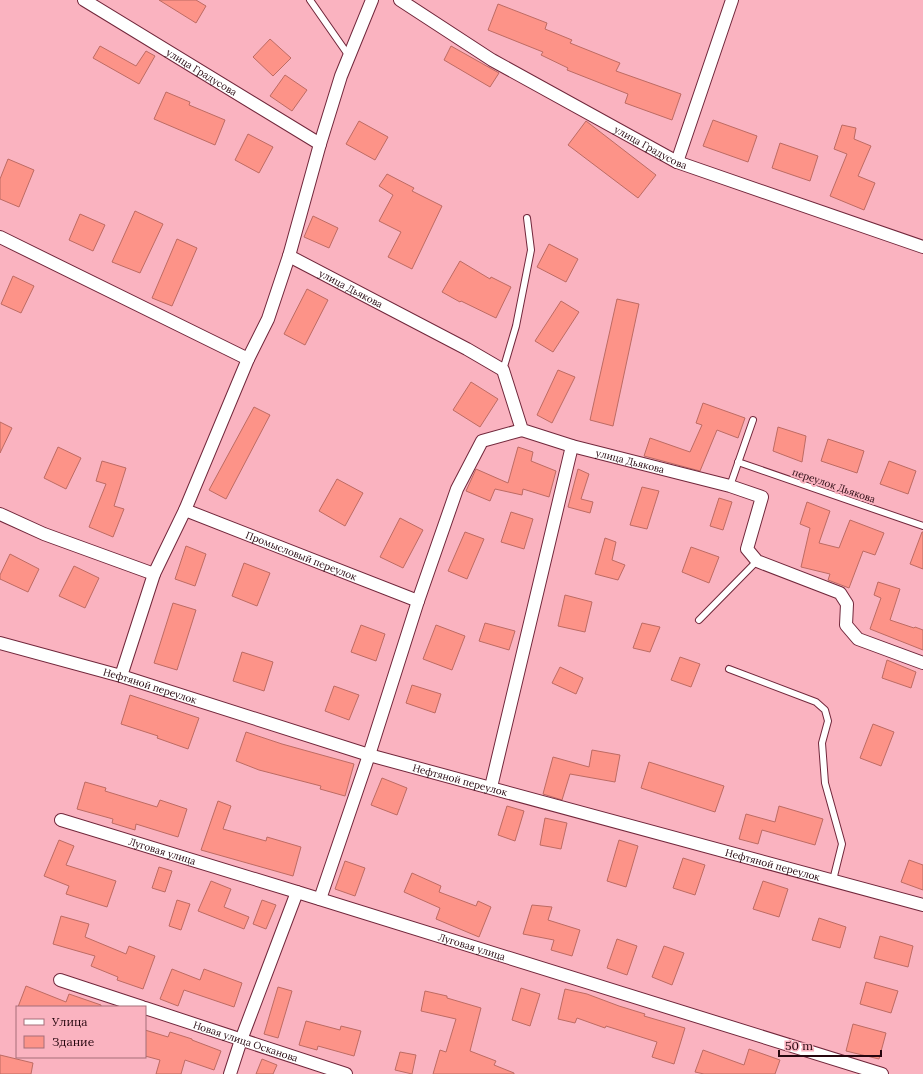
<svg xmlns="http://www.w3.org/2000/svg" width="923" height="1074" font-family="Lora,serif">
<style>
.building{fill:#fd9388;stroke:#bd6b63}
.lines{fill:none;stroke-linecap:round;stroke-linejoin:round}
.lane-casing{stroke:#71273b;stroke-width:8}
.street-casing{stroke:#71273b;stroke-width:14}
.lane{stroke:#fff;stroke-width:6}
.street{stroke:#fff;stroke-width:12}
.labels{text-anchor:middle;stroke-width:4;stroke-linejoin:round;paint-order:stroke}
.street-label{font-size:10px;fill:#26070f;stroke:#fab3c0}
</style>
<rect width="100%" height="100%" fill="#fab3c0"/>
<g class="building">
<path d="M159,0H196L206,6L196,23Z"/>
<path d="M498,4L547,23L545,29L572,40L570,43L620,63L616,71L681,94L672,120L625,103L628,94L567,70L568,68L541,55L543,52L488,30Z"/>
<path d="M270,39L291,58L273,76L253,57Z"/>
<path d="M100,46L136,66L146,51L155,56L139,84L93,58Z"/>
<path d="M451,46L499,73L490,87L444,60Z"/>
<path d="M285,75L307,90L292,111L270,96Z"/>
<path d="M166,92L190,102L189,105L225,120L215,145L154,119Z"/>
<path d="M713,120L757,136L748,162L703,146Z"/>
<path d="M359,121L388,137L375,160L346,144Z"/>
<path d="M586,121L656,175L638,198L568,145Z"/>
<path d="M842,125L856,128L854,139L871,146L858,176L875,183L864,210L830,196L847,154L834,149Z"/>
<path d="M248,134L273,147L259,173L235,160Z"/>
<path d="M780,143L818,156L810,181L772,168Z"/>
<path d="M8,159L34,170L19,207L0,199V179Z"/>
<path d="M387,174L414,188L412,191L442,206L412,269L388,257L401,232L379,221L393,195L379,186Z"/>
<path d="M135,211L163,224L140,273L112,262Z"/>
<path d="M80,214L105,225L93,251L69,240Z"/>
<path d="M313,216L338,228L329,248L304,237Z"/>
<path d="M177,239L197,248L172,306L152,298Z"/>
<path d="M549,244L578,259L566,282L537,267Z"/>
<path d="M460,261L490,279L491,277L511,287L496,318L461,301L460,302L442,292Z"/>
<path d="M13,276L34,286L21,313L1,304Z"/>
<path d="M307,289L328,300L305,345L284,334Z"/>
<path d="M617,299L639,304L613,426L590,420Z"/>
<path d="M561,301L579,312L553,352L535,341Z"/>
<path d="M558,370L575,377L552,423L537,415Z"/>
<path d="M471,382L498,399L480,427L453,410Z"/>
<path d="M703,403L745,418L738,438L717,430L700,471L644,456L650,438L690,452L702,425L696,423Z"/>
<path d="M254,407L270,415L226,499L209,490Z"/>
<path d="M0,422L12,428L0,453Z"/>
<path d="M778,427L806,436L802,462L773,451Z"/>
<path d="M828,439L864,451L857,473L821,461Z"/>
<path d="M58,447L81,458L66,489L44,478Z"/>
<path d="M518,447L533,452L531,461L556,471L549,497L523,489L522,495L495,489L490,501L466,491L476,469L508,483Z"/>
<path d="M102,461L126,468L114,506L124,509L113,537L89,527L106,484L96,481Z"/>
<path d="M889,461L916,471L908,494L880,484Z"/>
<path d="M578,469L589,474L581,499L593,502L590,513L568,507Z"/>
<path d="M337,479L363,493L345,526L319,511Z"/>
<path d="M642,487L659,491L647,529L630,525Z"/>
<path d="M719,498L732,502L723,530L710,526Z"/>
<path d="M807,502L830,511L819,543L839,548L850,520L884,533L875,555L863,551L849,588L828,580L830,574L801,567L810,528L800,524Z"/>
<path d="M511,512L533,519L524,549L501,542Z"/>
<path d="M400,518L423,530L403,568L380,557Z"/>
<path d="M465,532L484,539L467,579L448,571Z"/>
<path d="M922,532H923V569L910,564Z"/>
<path d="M605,538L616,542L612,560L625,565L618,580L595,574Z"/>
<path d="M186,546L206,554L195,586L175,579Z"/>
<path d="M691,547L719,557L709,583L682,572Z"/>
<path d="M10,554L39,569L28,592L0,579V575Z"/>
<path d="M244,563L270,573L257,606L232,596Z"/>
<path d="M74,566L99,578L85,608L59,596Z"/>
<path d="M878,582L900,589L890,620L914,628L915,627L923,630V650L870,629L881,598L874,595Z"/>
<path d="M565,595L592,602L585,632L558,626Z"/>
<path d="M173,603L196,610L177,670L154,663Z"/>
<path d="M485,623L515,631L509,650L479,641Z"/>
<path d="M642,623L660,627L650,652L633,648Z"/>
<path d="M361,625L385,634L376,661L351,652Z"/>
<path d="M436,625L465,636L452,670L423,659Z"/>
<path d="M242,652L273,662L264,691L233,681Z"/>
<path d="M680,657L700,664L691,687L671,680Z"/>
<path d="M887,660L916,672L911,688L882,678Z"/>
<path d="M560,667L583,678L576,694L552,683Z"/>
<path d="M412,685L441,694L435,713L406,703Z"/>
<path d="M334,686L359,695L349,720L325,711Z"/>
<path d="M130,695L199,718L188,749L157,738L158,736L121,724Z"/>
<path d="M873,724L894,732L881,766L860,758Z"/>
<path d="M246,732L282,744L354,764L345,796L320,789L321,786L259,770L236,761Z"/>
<path d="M592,750L620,755L615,782L570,774L562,800L543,794L553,757L589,767Z"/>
<path d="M649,762L724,786L715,812L641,788Z"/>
<path d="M382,778L407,788L397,815L371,805Z"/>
<path d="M85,782L106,788L105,791L157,807L160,800L187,809L178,837L136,824L135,830L112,823L113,819L77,809Z"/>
<path d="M218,801L231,806L223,829L266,841L267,837L301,847L293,876L201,850Z"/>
<path d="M507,806L524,811L515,841L498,835Z"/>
<path d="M779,806L823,819L815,845L762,830L758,844L739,839L746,814L775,822Z"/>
<path d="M545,818L567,823L561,849L540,845Z"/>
<path d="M59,840L74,846L66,865L116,881L107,907L66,894L69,886L44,876Z"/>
<path d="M619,840L638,846L626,887L607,881Z"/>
<path d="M683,858L705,865L695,895L673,888Z"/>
<path d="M909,860L923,865V890L901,882Z"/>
<path d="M345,861L365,868L355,896L335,889Z"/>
<path d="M159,867L172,871L165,892L152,888Z"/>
<path d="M412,873L441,886L439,892L476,906L478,901L491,907L479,937L436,919L440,908L404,892Z"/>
<path d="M211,881L231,889L224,907L249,917L244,929L198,911Z"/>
<path d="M763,881L788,889L779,917L753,909Z"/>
<path d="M177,900L190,904L181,930L169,926Z"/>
<path d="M262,900L276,905L266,929L253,924Z"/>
<path d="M532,905L552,907L548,920L580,930L572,956L551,950L554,940L523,934Z"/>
<path d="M61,916L89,924L85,937L126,954L129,946L155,956L143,989L117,980L118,977L91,966L95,956L53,944Z"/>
<path d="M819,918L846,927L840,948L812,940Z"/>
<path d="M880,936L913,946L908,967L874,958Z"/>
<path d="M617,939L637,946L627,975L607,968Z"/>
<path d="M664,946L684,953L672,985L652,977Z"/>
<path d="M172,969L200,980L204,969L242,983L234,1007L184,990L178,1006L160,999Z"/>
<path d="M866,982L898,991L891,1013L860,1004Z"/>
<path d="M26,986L66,1002L69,994L101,1005V1007H18Z"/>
<path d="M278,987L292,991L278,1038L264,1034Z"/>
<path d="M521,988L540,994L530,1026L512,1020Z"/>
<path d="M565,989L587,994L619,1006L645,1014L644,1016L685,1028L674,1064L652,1057L657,1042L606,1026L605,1028L577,1018L575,1023L558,1019Z"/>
<path d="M425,991L447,996V998L481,1008L470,1051L496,1061L494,1065L514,1073V1074H433L440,1050L446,1052L456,1019L421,1011Z"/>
<path d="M306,1021L340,1030L341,1026L361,1031L354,1056L318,1046L317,1050L299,1045Z"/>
<path d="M853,1024L886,1033L879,1059L846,1051Z"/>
<path d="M145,1030L168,1037L170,1032L192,1039V1040L221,1051L214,1070L185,1060L181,1074H156L160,1060L145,1056Z"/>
<path d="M749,1049L780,1060L775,1074H704L695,1072L703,1050L744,1065Z"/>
<path d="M400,1052L416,1055L412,1074L395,1070Z"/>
<path d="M0,1055L33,1063L31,1074H0Z"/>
<path d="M262,1059L277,1065L273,1074H256Z"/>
</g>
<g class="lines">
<defs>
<g id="lane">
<path d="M310,0L349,56"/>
<path d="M503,370L516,326L531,250L527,218"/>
<path d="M738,462L923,526"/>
<path d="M730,486L753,420"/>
<path d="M699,620L757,561"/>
<path d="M729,669L816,702L825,710L828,721L822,743L825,783L842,844L833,880"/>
</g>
<g id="street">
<path id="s1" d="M84,0L320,144"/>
<path id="s2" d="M400,0L492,60L677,162L923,247"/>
<path d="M677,162L732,0"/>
<path d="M0,237L248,359"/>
<path id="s3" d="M289,256L467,349L503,370L522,430L572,446L730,486L762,497L747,549L757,561L840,593L847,604L846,625L858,639L923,663"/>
<path id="s4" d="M185,510L418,601"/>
<path d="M0,514L44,534L154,574"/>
<path id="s5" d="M0,643L121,676L369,755L923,905"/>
<path d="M121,676L154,574L185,510L248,359L268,319L289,256L320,144L341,76L372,0"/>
<path d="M491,787L572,446"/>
<path id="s6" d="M61,820L297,892L882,1074"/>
<path d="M320,899L369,755L418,601L457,489L482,441L522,430"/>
<path d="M60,980L142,1007"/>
<path id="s7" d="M145,1008L346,1074"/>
<path d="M230,1074L241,1040L297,892"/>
</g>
</defs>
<use href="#lane" class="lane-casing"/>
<use href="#street" class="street-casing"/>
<use href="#lane" class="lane"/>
<use href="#street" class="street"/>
</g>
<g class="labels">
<g class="street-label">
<text dy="4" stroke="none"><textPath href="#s1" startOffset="138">улица Градусова</textPath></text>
<text dy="4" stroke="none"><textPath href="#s2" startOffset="291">улица Градусова</textPath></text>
<text dy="4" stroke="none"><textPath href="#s3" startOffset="70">улица Дьякова</textPath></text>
<text dy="4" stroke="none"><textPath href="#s3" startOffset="418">улица Дьякова</textPath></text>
<text transform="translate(834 485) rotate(19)" y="4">переулок Дьякова</text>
<text dy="4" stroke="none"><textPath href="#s4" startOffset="125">Промысловый переулок</textPath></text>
<text dy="4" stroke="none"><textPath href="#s5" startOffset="156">Нефтяной переулок</textPath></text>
<text dy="4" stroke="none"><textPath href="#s5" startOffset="480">Нефтяной переулок</textPath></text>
<text dy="4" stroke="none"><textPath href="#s6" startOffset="106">Луговая улица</textPath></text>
<text dy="4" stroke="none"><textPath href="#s5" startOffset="804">Нефтяной переулок</textPath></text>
<text dy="4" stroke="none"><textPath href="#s6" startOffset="430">Луговая улица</textPath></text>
<text dy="4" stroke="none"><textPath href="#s7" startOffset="106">Новая улица Осканова</textPath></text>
</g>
</g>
<rect x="16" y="1006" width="130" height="52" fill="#fab3c0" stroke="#a56e79"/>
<rect x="24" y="1019" width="20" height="6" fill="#ffffff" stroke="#a56e79"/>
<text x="52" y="1026" font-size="12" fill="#26070f">Улица</text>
<rect x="24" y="1036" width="20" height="12" fill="#fd9388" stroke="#a56e79"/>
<text x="52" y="1046" font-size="12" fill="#26070f">Здание</text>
<path d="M779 1050v6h102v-6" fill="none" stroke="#26070f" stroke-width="2"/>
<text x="785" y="1050" font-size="12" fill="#26070f" stroke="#fab3c0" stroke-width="3" paint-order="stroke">50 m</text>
</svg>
